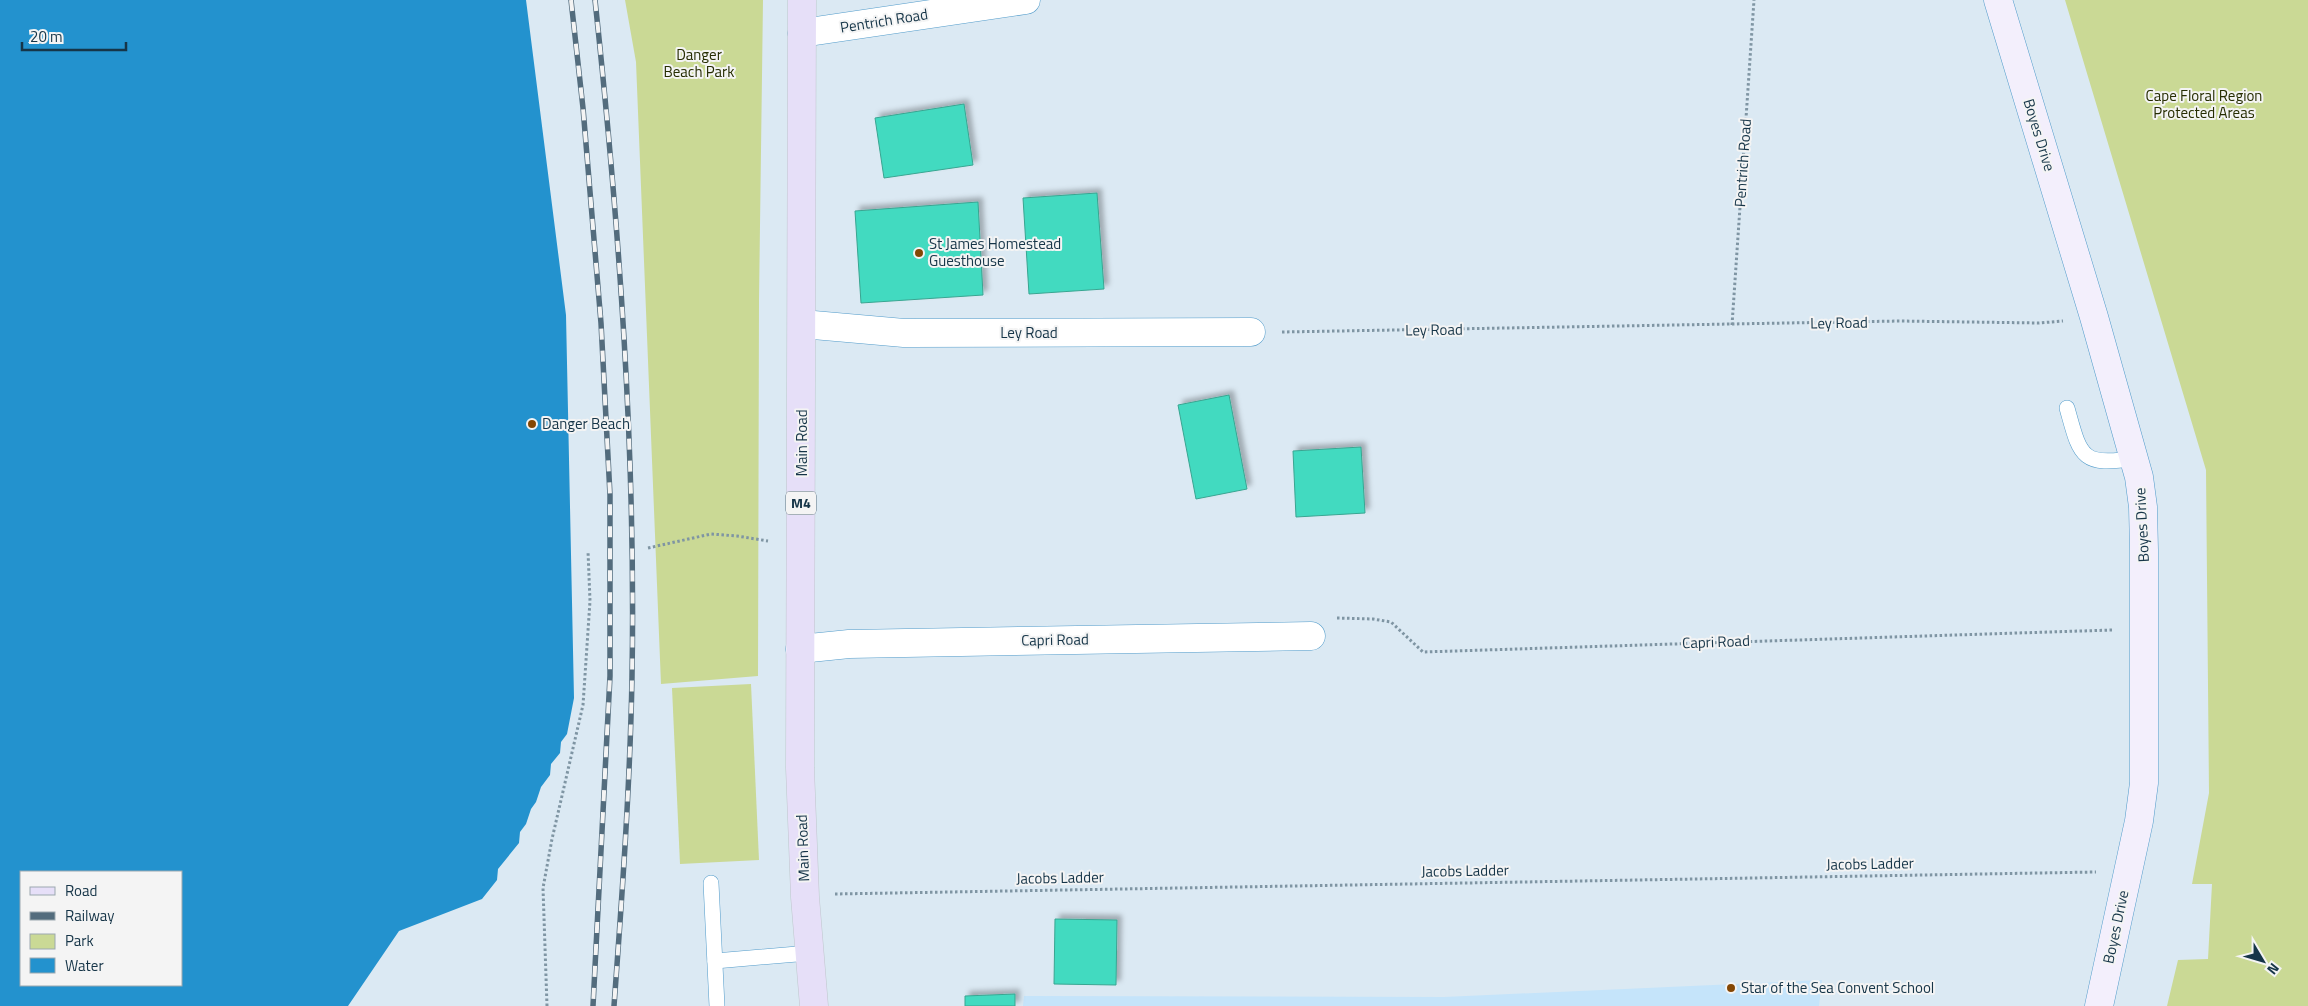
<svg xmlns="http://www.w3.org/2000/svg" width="2308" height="1006" font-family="'Titillium Web',sans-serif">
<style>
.built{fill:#c5e4fa}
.green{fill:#cad995}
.water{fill:#2392ce;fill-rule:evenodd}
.building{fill:#43dac0;stroke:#38a591;filter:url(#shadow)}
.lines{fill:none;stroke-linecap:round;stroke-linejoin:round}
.lane-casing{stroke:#529ccb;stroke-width:16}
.street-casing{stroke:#529ccb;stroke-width:29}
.secondary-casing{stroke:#529ccb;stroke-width:29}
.primary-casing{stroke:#bec6cc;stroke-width:29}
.path{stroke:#7f95a3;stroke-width:3;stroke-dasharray:2.5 2.5;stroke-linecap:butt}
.lane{stroke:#fff;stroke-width:15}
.street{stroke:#fff;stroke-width:28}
.secondary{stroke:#f3effc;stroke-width:28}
.primary{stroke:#e6dff8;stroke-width:28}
.rail-casing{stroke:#536c7d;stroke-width:5.5}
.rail{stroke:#f4f4f4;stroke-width:4;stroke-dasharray:11;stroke-linecap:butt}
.poi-dot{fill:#844704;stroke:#f4f4f4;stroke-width:2}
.labels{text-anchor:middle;stroke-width:4;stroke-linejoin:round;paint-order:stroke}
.shield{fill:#f4f4f4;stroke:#596e7c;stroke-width:1}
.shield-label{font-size:14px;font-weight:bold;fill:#163548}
.street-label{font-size:15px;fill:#163548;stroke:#f4f4f4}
.park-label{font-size:15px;fill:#262d02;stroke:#f4f4f4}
.poi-label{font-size:15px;fill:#163548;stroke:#f4f4f4;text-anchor:start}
</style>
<defs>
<filter id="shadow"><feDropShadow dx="4.5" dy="-4.5" stdDeviation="2.5" flood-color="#0004"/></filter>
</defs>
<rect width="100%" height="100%" fill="#dbe9f3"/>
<path class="built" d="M1822,980L1819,1006H1023L1024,996L1444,997Z"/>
<g class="green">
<path d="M625,0H763L759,301L758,676L661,684L636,62Z"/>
<path d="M2065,0H2308V1006H2167L2178,960L2208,959L2212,884H2192L2209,793L2206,470Z"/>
<path d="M751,684L759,860L680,864L672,688Z"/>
</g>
<path class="water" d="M0,0H526L566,315L574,698L567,734L561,742L560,753L551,764L550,775L541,787L536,802L531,809L526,824L520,832L519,843L498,869L497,880L482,899L399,931L348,1006H0ZM21,872H181V985H21Z"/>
<g class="building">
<path d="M964,104L973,165L884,178L875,118Z"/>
<path d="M1097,193L1104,289L1029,294L1023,198Z"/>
<path d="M978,202L983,295L861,303L855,211Z"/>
<path d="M1229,395L1247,489L1196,499L1178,405Z"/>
<path d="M1361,447L1365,513L1296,517L1293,451Z"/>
<path d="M1055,919L1117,920L1116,985L1054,984Z"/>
<path d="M1015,994V1006H965V996Z"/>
</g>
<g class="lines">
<defs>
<g id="lane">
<path d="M2067,408C2080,454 2080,468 2134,458"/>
<path d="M711,883L717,1006"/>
<path d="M715,961L809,953"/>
</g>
<g id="street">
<path d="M802,33L1026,0"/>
<path d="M802,324L904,333L1251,332"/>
<path d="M800,649L849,644L1311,636"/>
</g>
<path id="secondary" d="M1998,0L2094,317L2139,477L2143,507L2144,550V783L2139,821L2099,1006"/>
<path id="primary" d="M802,0L800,768L805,897L814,1006"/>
</defs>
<use href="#lane" class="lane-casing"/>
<use href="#street" class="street-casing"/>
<use href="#secondary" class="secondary-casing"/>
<use href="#primary" class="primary-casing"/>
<g class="path">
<path d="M1732,325L1754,0"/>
<path d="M1282,332L1899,321L2039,323L2063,321"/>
<path d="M648,548L711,534L737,536L768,541"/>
<path d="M1337,618L1373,619L1391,622L1423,652L2112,630"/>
<path d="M835,894L2096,872"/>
<path d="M547,1006L543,888L552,839L583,705L590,601L588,551"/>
</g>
<use href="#lane" class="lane"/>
<use href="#street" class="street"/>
<use href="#secondary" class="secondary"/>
<use href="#primary" class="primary"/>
<defs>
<g id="rail">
<path d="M571,0L583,108L601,323L610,495V676L593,1006"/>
<path d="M595,0C619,224 636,452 632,677C630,787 622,897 614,1006"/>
</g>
</defs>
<use href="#rail" class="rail-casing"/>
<use href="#rail" class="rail"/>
</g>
<g class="poi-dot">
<circle cx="919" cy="253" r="5"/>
<circle cx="532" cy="424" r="5"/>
<circle cx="1731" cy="988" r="5"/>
</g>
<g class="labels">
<rect class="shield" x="786" y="491.5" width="30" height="23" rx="4"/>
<g class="shield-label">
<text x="801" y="508">M4</text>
</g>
<g class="street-label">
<text transform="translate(884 21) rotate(-9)" y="5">Pentrich Road</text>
<text transform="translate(2039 135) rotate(73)" y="5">Boyes Drive</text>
<text transform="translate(1743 163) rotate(-86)" y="5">Pentrich Road</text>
<text transform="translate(1839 323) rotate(-1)" y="5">Ley Road</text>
<text transform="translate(1434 330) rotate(-1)" y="5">Ley Road</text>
<text x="1029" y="338">Ley Road</text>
<text transform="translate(802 443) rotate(-90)" y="5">Main Road</text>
<text transform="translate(2142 525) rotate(-93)" y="5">Boyes Drive</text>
<text transform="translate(1055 640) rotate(-1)" y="5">Capri Road</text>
<text transform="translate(1716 642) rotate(-2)" y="5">Capri Road</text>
<text transform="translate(803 848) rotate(-92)" y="5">Main Road</text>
<text transform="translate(1870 864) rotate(-1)" y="5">Jacobs Ladder</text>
<text transform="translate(1465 871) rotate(-1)" y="5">Jacobs Ladder</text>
<text transform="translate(1060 878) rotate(-1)" y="5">Jacobs Ladder</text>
<text transform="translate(2116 927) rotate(-78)" y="5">Boyes Drive</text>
</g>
<g class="park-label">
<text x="699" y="60">Danger<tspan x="699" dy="17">Beach Park</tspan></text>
<text x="2204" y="101">Cape Floral Region<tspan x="2204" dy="17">Protected Areas</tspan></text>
</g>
<g class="poi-label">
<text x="929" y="249">St James Homestead<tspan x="929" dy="17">Guesthouse</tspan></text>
<text x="542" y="429">Danger Beach</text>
<text x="1741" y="993">Star of the Sea Convent School</text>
</g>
</g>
<rect x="20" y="871" width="162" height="115" fill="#f4f4f4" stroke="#9ba8af"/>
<rect x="30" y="887" width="25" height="8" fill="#e6dff8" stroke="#9ba8af"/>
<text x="65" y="896" font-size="15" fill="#163548">Road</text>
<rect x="30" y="912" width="25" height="8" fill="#536c7d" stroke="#9ba8af"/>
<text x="65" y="921" font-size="15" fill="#163548">Railway</text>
<rect x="30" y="934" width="25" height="15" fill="#cad995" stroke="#9ba8af"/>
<text x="65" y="946" font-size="15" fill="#163548">Park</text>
<rect x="30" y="958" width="25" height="15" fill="#2392ce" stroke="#9ba8af"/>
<text x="65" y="971" font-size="15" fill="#163548">Water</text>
<g transform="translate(2263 961) rotate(128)" stroke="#f4f4f4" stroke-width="4" paint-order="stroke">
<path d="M0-4L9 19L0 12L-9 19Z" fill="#163548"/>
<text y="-8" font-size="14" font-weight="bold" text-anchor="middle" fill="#163548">N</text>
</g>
<path d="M22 42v8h104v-8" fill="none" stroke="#163548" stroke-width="2.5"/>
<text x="30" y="42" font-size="15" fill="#163548" stroke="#f4f4f4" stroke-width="4" paint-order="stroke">20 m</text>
</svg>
